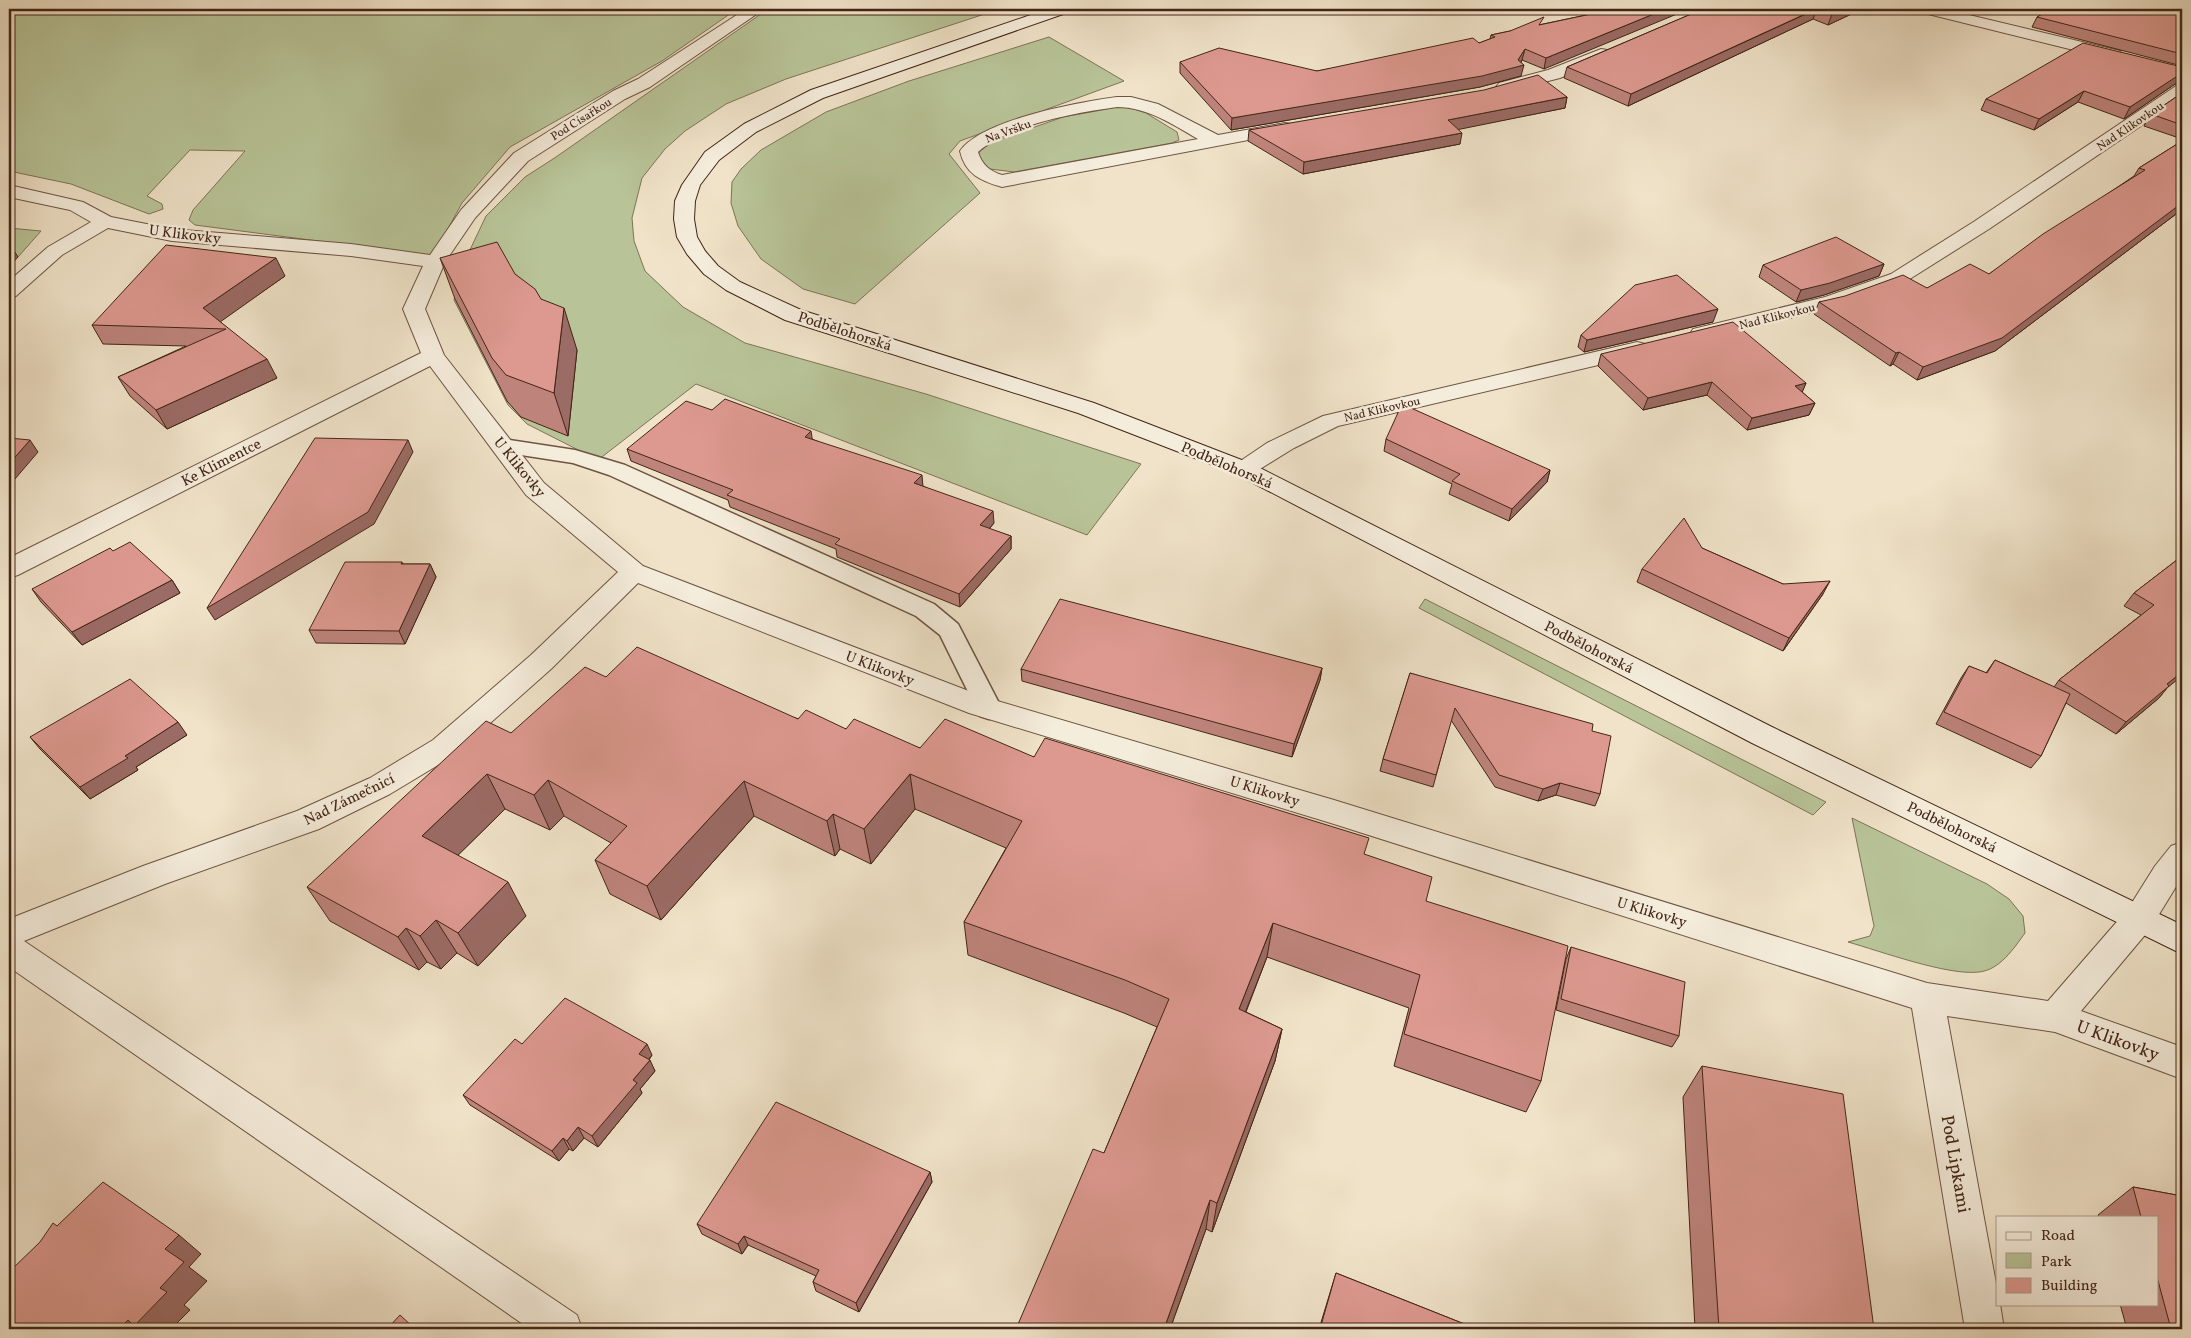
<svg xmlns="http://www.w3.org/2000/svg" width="2191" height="1338" font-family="Vollkorn,serif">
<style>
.green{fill:#b8c498;stroke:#7e7456}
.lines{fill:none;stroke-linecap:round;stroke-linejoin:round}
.service-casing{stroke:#6e5442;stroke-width:3}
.minor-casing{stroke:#6e5442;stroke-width:2}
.secondary-casing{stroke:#432515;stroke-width:2}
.service{fill:#f5eddc;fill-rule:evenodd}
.minor{fill:#f5eddc;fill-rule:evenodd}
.secondary{fill:#f5eddc;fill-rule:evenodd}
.wall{fill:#be847c;stroke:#432515}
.shaded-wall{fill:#9b6b65;stroke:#432515}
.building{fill:#dd9990;stroke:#432515}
.labels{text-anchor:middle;stroke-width:5;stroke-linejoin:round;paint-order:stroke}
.far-street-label{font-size:12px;fill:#432515;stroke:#f5eddc}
.street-label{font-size:15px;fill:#432515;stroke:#f5eddc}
.near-street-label{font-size:18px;fill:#432515;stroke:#f5eddc}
</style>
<rect width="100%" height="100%" fill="#f0e3c9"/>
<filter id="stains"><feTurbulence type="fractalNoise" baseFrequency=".004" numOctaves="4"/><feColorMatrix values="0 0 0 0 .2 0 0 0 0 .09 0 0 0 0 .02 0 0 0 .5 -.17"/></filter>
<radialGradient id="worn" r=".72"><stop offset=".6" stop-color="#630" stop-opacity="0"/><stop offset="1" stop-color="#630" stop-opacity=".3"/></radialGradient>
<g class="green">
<path d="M9,9H737L662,61L510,147L462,203L433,256L195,225L189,220L193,210L245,151L190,150L147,196L162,204L163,209L149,214L71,184L9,171Z"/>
<path d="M768,9H1000L786,79L726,104L685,131L665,149L642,178L632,218L634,241L645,271L683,307L745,343L926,394L1141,464L1087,535L696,384L598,460L527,424L508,405L454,300L459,273L486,216L525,177L556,157Z"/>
<path d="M1049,37L1124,81L960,141L949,154L980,193L855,304L803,289L761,259L738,226L731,203L732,182L741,169L761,150L826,112L909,81Z"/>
<path d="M1124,106L1146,113L1177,132L1179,140L1172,143L1014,172L990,169L979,162V153L984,145L1063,117Z"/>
<path d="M9,228L41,231L18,257H9Z"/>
<path d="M1425,599L1826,802L1813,815L1419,608Z"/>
<path d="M1852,818L1987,884L2009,899L2023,916L2025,933C2014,948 2000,970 1979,972C1948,976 1880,951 1848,942L1870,936L1874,926Z"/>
</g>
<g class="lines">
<defs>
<path id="service" d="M503,439L575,450L625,465L934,604L958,624L1002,709L998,716L989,719L980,716L940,635L916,616L609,475L573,463L495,451L492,446L495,441Z"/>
<g id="minor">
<path d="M746,9H764L650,87L625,99L528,161L475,218L445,262L425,309L444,355L544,483L643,566L987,698L1334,800L1927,983L2048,1001L2128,909L2155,866L2171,846L2182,842V877L2150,929L2081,1011L2182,1047V1079L2055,1032L1947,1016L1997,1289V1304H2000L2004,1329H1965L1912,1008L1334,824L969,713L638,583L551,669L453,756L390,794L319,829L165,884L24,941L577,1315L582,1329H530L9,967V919L143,866L297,811L370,778L433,740L531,655L618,572L526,495L430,366L18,575L9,578V558L421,353L403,309L423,266L351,256L172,241L108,228L62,255L16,296L9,298V281L48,247L91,222L70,210L9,197V185L83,202L111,217L172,229L351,244L430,255L461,210L514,153L613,91L638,79Z"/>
<path d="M1918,9H1944L2120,51L2122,55L2120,59L2114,60L1920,12Z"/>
<path d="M1601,49L1607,50L1609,54L1607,58L1560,78L1505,92L1499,91L1496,87L1499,83L1548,70Z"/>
<path d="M2182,85V98L1989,229L1905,282L1839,306L1701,340L1693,339L1690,334L1693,329L1825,297L1891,274L1975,221L2176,86Z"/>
<path d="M1117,97H1131L1158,104L1218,135L1285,123L1291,124L1294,128L1291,132L1285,133L1002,187C981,181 965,174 960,151C981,120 1079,102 1117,97ZM1117,107C1147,107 1172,124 1198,139L1002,175C990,171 982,165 978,152C1010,124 1075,113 1117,107Z"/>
<path d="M1637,342L1645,344L1648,349L1645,354L1338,426L1294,448L1252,474L1244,477L1236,474L1232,469L1236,464L1267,443L1323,416Z"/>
</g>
<path id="secondary" d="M1048,9H1071L1069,12L823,98L756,132L719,160L700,185L695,201L694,219L697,237L705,251L718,266L740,282L801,310L1094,403L1252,464L1772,727L2182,925V954L1752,743L1236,474L1078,413L785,320L726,290L704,274L687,254L677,237L674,219L675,201L682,185L705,152L744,124L811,90Z"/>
</defs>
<use href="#service" class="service-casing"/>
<use href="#minor" class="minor-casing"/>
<use href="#secondary" class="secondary-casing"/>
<use href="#service" class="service"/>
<use href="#minor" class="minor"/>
<use href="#secondary" class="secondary"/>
</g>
<g class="wall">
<path d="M1615,9L1544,69L1522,60L1521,62V76L1480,87L1231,130L1180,73V62L1317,71L1479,43L1490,39L1491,35Z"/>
<path d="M1703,9H1862L1828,25L1813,19L1628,106L1564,78L1567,67Z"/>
<path d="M2182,9V66L2032,27L2037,17Z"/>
<path d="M2182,67V84H2175L2124,119L2078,102L2034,130L1981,110L1986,99Z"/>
<path d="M2182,93V139L2144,126L2151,114Z"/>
<path d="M1567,97L1565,108L1458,129L1460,144L1303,174L1248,141L1249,130Z"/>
<path d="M2182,141V212L2180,211L1995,351L1917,380L1893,364L1890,366L1814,314L1819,302L1927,288L1989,274L2134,176L2139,168Z"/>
<path d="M440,258L515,274L541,299L577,350L568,436L521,417L507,401L455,299Z"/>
<path d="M1884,264L1879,276L1824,295L1796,302L1759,277L1763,265Z"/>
<path d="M285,276L220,321L277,378L167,429L130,396L118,377L186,346L103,344L92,325Z"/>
<path d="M1713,322L1584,352L1578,347L1581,335Z"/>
<path d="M1601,354L1806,383L1802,392L1815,403L1809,415L1747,430L1707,395L1643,410L1598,366Z"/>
<path d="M712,410L812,439L923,486L994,523L989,529L1011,536V549L960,607L837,557L836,549L730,507L728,500L631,461L627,449Z"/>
<path d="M1386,439L1550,470L1547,482L1509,521L1449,494L1452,484L1384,451Z"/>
<path d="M1702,548L1783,584L1823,594L1783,651L1637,582L1642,569Z"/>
<path d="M2182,556L2167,688L2159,698L2116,734L2066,703L2041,756L2031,768L1936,724L1961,678L1969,666L1986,673L1995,660L2054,687L2059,680L2141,615L2124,606L2134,593Z"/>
<path d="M402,562L403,564H430L436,577L405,644L316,643L309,630Z"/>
<path d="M172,580L180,593L82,645L41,602L32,589Z"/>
<path d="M1322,668L1320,680L1292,757L1022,681L1021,669Z"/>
<path d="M1410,673L1592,731L1600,794L1595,806L1556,795L1538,801L1495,787L1451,720L1433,787L1380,771L1383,759Z"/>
<path d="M606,677L846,729L920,748L1034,757L1365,855L1426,901L1541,1081L1526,1112L1394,1066L1409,1008L1267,957L1246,1012L1282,1029L1275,1061L1212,1232L1206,1229L1170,1329H1016L1104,1153L1157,1027L1124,1013L968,955L964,922L1006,848L915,809L871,864L840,849L835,856L754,816L661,920L610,894L595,860L611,843L564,816L550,830L505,809L458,855L526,916L478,966L457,953L441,969L427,962L419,970L330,921L307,887L511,733Z"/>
<path d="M187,735L136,767L138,770L90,799L40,749L30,737Z"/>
<path d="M1571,947L1679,1036L1672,1047L1556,1010L1566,959Z"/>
<path d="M522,1044L652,1055L649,1060L655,1071L640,1089L642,1093L598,1147L584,1138L573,1151L569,1149L559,1161L470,1105L463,1095Z"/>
<path d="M1702,1066L1874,1329H1695L1683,1097Z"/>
<path d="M930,1172L932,1182L859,1312L816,1291L813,1282L816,1276L748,1245L742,1254L702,1234L697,1224Z"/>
<path d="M2133,1187L2182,1196V1329H2127L2120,1304H2157V1217H2099L2098,1215Z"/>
<path d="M1336,1273L1477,1329H1319Z"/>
</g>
<g class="shaded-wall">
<path d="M1666,9H1689L1544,69L1546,58Z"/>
<path d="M1817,9L1813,19L1628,106L1631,94Z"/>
<path d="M1843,9H1862L1828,25L1832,14Z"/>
<path d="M1525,49L1522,60L1519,66L1524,65L1521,76L1480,87L1231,130L1232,118L1518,60Z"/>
<path d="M2181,73H2182V83L2175,84L2124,119L2130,107Z"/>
<path d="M2084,91L2078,102L2034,130L2039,119Z"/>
<path d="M1567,97L1565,108L1446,132L1448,120Z"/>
<path d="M1462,133L1460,144L1303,174L1304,162Z"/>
<path d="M2182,203V207L2180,211L1995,351L1917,380L1923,367Z"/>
<path d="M11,246L18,257L9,267V247Z"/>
<path d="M276,258L285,276L213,327L203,308Z"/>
<path d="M1884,264L1879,276L1824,295L1796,302L1801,290Z"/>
<path d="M564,308L577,350L568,436L554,393Z"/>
<path d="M1718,309L1713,322L1584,352L1587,340Z"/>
<path d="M1899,352L1893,364L1890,366L1896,353Z"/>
<path d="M267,359L277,378L167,429L156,410Z"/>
<path d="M1712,382L1707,395L1643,410L1648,398Z"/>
<path d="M1806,383L1801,395L1795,386Z"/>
<path d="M1815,403L1809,415L1747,430L1752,418Z"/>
<path d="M811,431L813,444L805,437Z"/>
<path d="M30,440L38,452L9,486V464Z"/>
<path d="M408,440L413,452L374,524L215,620L207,608Z"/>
<path d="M1550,470L1547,482L1509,521L1512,509Z"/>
<path d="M922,475L923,487L914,483Z"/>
<path d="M993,511L994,523L981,538L980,525Z"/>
<path d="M1011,536V549L960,607L959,594Z"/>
<path d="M430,564L436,577L405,644L399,631Z"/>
<path d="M172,580L180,593L82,645L72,632Z"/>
<path d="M1830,581L1823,594L1783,651L1789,638Z"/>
<path d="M1322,668L1320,680L1292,757L1294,744Z"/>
<path d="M2182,672V676L2167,688L2159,698L2116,734L2126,722L2167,684Z"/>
<path d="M178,722L187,735L136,767L138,770L90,799L80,787L125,756Z"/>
<path d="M487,774L505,809L442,871L422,836Z"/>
<path d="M910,774L915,809L871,864L864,829Z"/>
<path d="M548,780L564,816L550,830L534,795Z"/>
<path d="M744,781L754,816L661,920L647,886Z"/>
<path d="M1560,783L1556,795L1538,801L1543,789Z"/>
<path d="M833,814L840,849L835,856L827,821Z"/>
<path d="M508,882L526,916L478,966L458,933Z"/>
<path d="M436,920L457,953L441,969L420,936Z"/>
<path d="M1273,923L1267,957L1234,1041L1239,1009Z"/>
<path d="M406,928L427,962L419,970L398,937Z"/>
<path d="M1282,1029L1275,1061L1212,1232L1217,1203Z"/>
<path d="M647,1044L652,1055L644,1065L639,1054Z"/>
<path d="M650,1060L655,1071L640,1089L642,1093L598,1147L592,1136L633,1080Z"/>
<path d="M578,1127L584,1138L573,1151L567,1141Z"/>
<path d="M563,1138L569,1149L559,1161L552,1151Z"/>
<path d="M930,1172L932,1182L859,1312L856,1303Z"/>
<path d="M1210,1200L1206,1229L1170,1329H1164Z"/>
<path d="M179,1235L201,1254L189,1267L207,1281L184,1305L190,1310L171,1329H119L165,1249Z"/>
<path d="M744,1236L748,1245L742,1254L738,1244Z"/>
</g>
<g class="building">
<path d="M1615,9H1666L1546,58L1525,49L1518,60L1524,65L1482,76L1232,118L1180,62L1219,48L1317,71L1473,38L1479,43L1495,37L1491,35L1510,31L1544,17L1539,25Z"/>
<path d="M1703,9H1816L1631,94L1567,67Z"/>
<path d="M1818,9H1843L1832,14Z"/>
<path d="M2051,9H2182V54L2037,17Z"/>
<path d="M2083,43L2182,67V73L2130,107L2084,91L2039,119L1986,99Z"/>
<path d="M1538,75L1567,97L1448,120L1462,133L1304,162L1249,130L1484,90Z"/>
<path d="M2182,93V125L2151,114Z"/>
<path d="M2182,141V203L2002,338L1923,367L1899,352L1896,353L1819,302L1845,296L1903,275L1927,288L1970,264L1989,274L2043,234L2145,170L2139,168Z"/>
<path d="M1836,237L1884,264L1830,283L1801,290L1763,265Z"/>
<path d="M497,242L515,274L535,289L541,299L564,308L554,393L506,375L492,358L440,258Z"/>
<path d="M166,245L276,258L203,308L267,359L156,410L118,377L226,329L92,325Z"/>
<path d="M1677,275L1718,309L1587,340L1581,335L1635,285Z"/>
<path d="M1733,322L1806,383L1795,386L1815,403L1752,418L1712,382L1648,398L1601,354Z"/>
<path d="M725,399L811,431L805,437L922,475L914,483L993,511L980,525L1011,536L959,594L835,544L840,539L727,495L733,490L627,449L686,401L712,410Z"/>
<path d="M1402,404L1550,470L1512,509L1452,481L1460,474L1386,439Z"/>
<path d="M9,438L30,440L9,464Z"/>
<path d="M315,438L408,440L368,512L207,608Z"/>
<path d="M1684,518L1702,548L1783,584L1830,581L1789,638L1642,569Z"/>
<path d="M130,542L172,580L72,632L32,589L110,548L113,551Z"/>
<path d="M2182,556V672L2167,684L2169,686L2126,722L2059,680L2154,605L2134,593Z"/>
<path d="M345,562H402L401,564H430L399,631L309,630Z"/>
<path d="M1060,599L1322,668L1294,744L1021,669Z"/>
<path d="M637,647L798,719L806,710L846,729L854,719L920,748L945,719L1034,757L1045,738L1369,838L1364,854L1432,877L1426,901L1568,946L1541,1081L1404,1034L1420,975L1273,923L1239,1009L1282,1029L1217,1203L1210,1200L1164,1329H1016L1093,1149L1104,1153L1169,999L1125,980L964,922L1022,821L910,774L864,829L833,814L827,821L744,781L647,886L595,860L627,826L548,780L534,795L487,774L422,836L508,882L458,933L436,920L420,936L406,928L398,937L307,887L486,721L511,733L585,667L606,677Z"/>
<path d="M1995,660L2070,694L2041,756L1944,712L1969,666L1987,673Z"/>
<path d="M1410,673L1593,724L1592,731L1611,736L1600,794L1560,783L1543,789L1499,775L1455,708L1436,775L1383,759Z"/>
<path d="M130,679L178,722L125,756L128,758L80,787L30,737Z"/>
<path d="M1571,947L1685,982L1679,1036L1561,999Z"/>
<path d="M565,998L647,1044L639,1054L650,1060L633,1080L637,1083L592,1136L578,1127L567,1141L563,1138L552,1151L463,1095L515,1039L522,1044Z"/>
<path d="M1702,1066L1843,1094L1874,1329H1719Z"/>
<path d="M776,1102L930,1172L856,1303L813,1282L819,1270L744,1236L738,1244L697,1224Z"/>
<path d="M103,1182L179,1235L165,1249L184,1262L160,1288L167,1292L134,1326L128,1320L119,1329H9V1272L40,1242L53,1223L57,1226Z"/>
<path d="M2133,1187L2182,1196V1329H2171L2157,1277V1217H2141Z"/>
<path d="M1336,1273L1477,1329H1320Z"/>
<path d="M400,1315L415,1329H387Z"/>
</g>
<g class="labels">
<g class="far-street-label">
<text transform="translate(581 119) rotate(-32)" y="4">Pod Císařkou</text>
<text transform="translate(2130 126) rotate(-34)" y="4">Nad Klikovkou</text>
<text transform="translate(1008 131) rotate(-20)" y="4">Na Vršku</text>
<text transform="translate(1777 316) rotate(-14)" y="4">Nad Klikovkou</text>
<text transform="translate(1382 409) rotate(-13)" y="4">Nad Klikovkou</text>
</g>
<g class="street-label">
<text transform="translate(185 234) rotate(7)" y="5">U Klikovky</text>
<text transform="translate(845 331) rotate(18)" y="5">Podbělohorská</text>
<text transform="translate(221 462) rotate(-27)" y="5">Ke Klimentce</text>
<text transform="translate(1227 465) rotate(23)" y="5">Podbělohorská</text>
<text transform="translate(520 467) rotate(51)" y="5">U Klikovky</text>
<text transform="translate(1589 647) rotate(27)" y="5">Podbělohorská</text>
<text transform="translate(880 668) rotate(21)" y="5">U Klikovky</text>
<text transform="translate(1265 791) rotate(17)" y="5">U Klikovky</text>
<text transform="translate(349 799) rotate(-26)" y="5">Nad Zámečnicí</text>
<text transform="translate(1952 827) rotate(26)" y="5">Podbělohorská</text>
<text transform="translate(1652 912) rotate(17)" y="5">U Klikovky</text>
</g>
<g class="near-street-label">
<text transform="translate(2118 1040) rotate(20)" y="6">U Klikovky</text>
<text transform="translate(1956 1164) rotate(80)" y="6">Pod Lipkami</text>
</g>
</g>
<rect width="2191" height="1338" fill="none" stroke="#f0e3c9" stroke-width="30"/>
<rect x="10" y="10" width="2171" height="1318" fill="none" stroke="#432515" stroke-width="2.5"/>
<rect x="15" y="15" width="2161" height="1308" fill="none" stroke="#432515"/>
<rect x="1996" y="1216" width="162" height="90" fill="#f5eddc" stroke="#ae9d8c"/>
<rect x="2006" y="1232" width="25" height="8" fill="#f5eddc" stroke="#ae9d8c"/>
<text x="2041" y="1240" font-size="15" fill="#432515">Road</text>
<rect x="2006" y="1253" width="25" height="15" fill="#b8c498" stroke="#ae9d8c"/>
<text x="2041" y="1266" font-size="15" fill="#432515">Park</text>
<rect x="2006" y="1278" width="25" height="15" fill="#dd9990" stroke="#ae9d8c"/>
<text x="2041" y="1290" font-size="15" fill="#432515">Building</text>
<rect width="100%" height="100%" filter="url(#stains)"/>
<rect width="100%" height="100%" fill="url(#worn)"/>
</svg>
